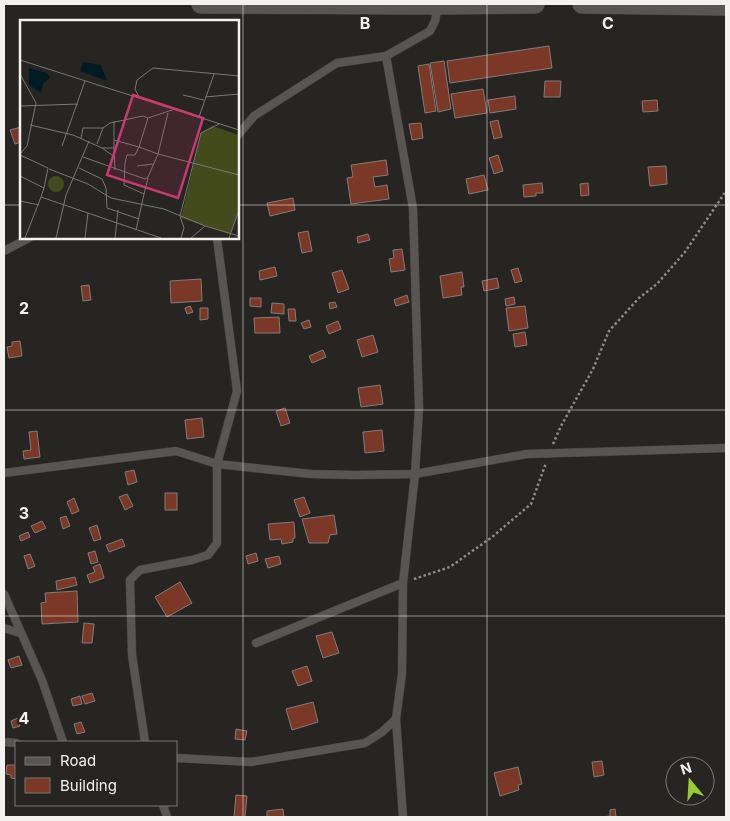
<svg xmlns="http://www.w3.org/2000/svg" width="730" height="821" font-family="Inter,sans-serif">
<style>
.building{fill:#7c3826;stroke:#817c7b}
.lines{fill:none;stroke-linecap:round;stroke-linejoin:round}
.service-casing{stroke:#42403e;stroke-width:9}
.tertiary-casing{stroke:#42403e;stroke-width:20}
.path{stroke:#8d8b89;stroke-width:2.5;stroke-dasharray:2.5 2.5;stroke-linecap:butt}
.service{stroke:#585552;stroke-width:8}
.tertiary{stroke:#585552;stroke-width:19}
.grid{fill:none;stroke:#f4f2f0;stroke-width:1;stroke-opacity:0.55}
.inset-road{fill:none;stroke:#797774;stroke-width:1}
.view{fill:#ca3971;fill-opacity:0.15;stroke:#ca3971;stroke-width:2.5}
.inset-edge{fill:none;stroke:#f4f2f0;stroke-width:2.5}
.grid-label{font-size:16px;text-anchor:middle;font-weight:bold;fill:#f4f2f0;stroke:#272522;stroke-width:5;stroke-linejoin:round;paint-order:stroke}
</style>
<rect width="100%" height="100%" fill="#272522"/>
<g class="building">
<path d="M549,46L552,68L450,83L447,61Z"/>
<path d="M444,61L451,109L438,112L430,63Z"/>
<path d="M429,64L436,111L425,113L418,66Z"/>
<path d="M545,81H561L560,97H544Z"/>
<path d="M483,89L487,113L455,118L451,94Z"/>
<path d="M515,96L516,109L490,113L488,100Z"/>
<path d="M657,100L658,111L643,112L642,101Z"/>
<path d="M498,120L502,137L494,139L490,122Z"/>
<path d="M421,123L423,138L412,140L409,124Z"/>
<path d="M21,127V142L15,144L10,130Z"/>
<path d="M498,155L503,171L494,174L489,158Z"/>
<path d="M386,160L388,175L373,177L375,187L387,185L389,199L351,204L347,178L353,177L351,165Z"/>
<path d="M666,166L667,184L650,186L648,167Z"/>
<path d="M484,175L488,190L469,194L466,179Z"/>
<path d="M542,183L543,193H536V196L524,197L523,185Z"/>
<path d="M588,183L589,195L581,196L580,184Z"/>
<path d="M293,198L295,210L270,216L267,203Z"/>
<path d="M308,231L312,251L302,253L298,233Z"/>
<path d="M368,234L370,240L358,243L357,237Z"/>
<path d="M402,249L405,270L391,272L389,259L394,258L393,250Z"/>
<path d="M275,267L277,276L260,280L259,271Z"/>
<path d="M518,268L522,281L515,283L511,270Z"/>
<path d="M342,270L349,289L338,293L332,273Z"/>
<path d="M462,272L464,287H461L462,295L443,298L440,276Z"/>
<path d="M497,278L499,288L484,291L482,281Z"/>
<path d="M201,279L202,301L171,303L170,281Z"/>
<path d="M89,285L91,300L83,301L81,286Z"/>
<path d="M407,295L409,302L396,306L394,300Z"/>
<path d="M514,297L515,304L506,306L505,299Z"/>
<path d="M250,298H261V307L250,306Z"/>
<path d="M335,302L337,307L330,309L329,303Z"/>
<path d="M272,303L284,304V314L271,313Z"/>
<path d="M190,306L193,312L187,314L185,308Z"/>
<path d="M525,306L528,328L509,331L506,308Z"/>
<path d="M200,308H208V319L200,320Z"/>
<path d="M288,309H295L296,321H289Z"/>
<path d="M279,317L280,333H255L254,318Z"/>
<path d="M309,320L311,327L304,329L301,323Z"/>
<path d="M338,321L341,329L329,334L326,326Z"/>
<path d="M525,332L527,345L515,347L513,334Z"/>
<path d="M373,335L378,352L362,357L357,340Z"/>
<path d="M20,341L22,356L9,358L7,347L12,346V342Z"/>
<path d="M323,350L326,357L312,363L309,356Z"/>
<path d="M380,385L383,404L361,407L358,388Z"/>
<path d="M285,408L290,423L281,426L276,411Z"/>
<path d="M202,418L204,437L187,439L185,420Z"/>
<path d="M382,430L384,451L365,453L363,432Z"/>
<path d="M37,431L40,457L24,459L23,451L31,450L29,432Z"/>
<path d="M134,470L137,482L128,485L125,472Z"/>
<rect x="165" y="493" width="12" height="17"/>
<path d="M127,494L133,506L125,510L119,497Z"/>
<path d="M304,497L310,513L300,517L294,500Z"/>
<path d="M74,498L79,511L72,514L67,502Z"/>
<path d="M334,515L337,534L330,535L328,543H309L302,519Z"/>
<path d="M66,516L70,526L63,529L60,518Z"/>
<path d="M42,521L46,528L35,533L31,526Z"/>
<path d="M294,522L295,538H293V542L282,544L281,539L270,540L268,524Z"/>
<path d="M97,525L101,539L94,541L89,528Z"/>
<path d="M28,532L30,537L21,541L19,536Z"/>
<path d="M122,539L125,546L109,552L106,545Z"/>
<path d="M95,551L98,562L91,564L88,553Z"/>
<path d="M256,553L258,561L248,564L246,556Z"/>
<path d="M30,554L35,566L28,569L24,556Z"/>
<path d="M279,556L281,564L268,568L265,559Z"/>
<path d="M100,564L104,578L90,583L87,575L95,572L93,567Z"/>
<path d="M75,577L77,585L57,590L56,581Z"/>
<path d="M180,582L192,603L167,617L155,597Z"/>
<path d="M77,591L78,622L42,624L41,603L46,602L45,593Z"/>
<path d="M84,623L94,624L92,643H82Z"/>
<path d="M332,632L339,653L323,658L316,636Z"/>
<path d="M19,656L22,665L11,668L8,660Z"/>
<path d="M307,666L312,681L298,686L292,671Z"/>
<path d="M92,693L95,701L85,704L82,696Z"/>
<path d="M80,696L82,704L73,706L71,699Z"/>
<path d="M313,702L318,722L292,730L286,709Z"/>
<path d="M18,718L20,726L13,728L11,721Z"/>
<path d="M81,722L85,732L77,734L74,724Z"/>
<path d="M236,729L247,731L245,740L235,739Z"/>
<path d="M602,761L604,775L594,777L592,762Z"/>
<path d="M7,765H16V779L11,778V775L6,774Z"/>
<path d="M518,767L522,784L518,785L519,790L500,796L494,773Z"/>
<path d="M236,795L247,796L245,817H234Z"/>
<path d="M283,809L284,817H267V811Z"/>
<path d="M615,809L616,817H602L610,816V810Z"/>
</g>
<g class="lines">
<defs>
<g id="service">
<path d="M238,135L254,116L337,63L386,56L430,31L435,21L438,5"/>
<path d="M4,251L29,238"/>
<path d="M4,473L176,451L217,464L237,391L217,238"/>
<path d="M4,594L42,680L63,742"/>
<path d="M4,628L20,633"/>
<path d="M256,643L403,583"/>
<path d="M396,719L403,817"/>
<path d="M4,742L16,743"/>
<path d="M145,742L132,655L130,580L140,570L192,560L208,555L217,543V464L311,474L355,475L415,474L419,408L413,208L386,56"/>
<path d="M176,758L251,762L365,743L382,732L396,719L402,674L403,583L415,474L527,454L726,448"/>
<path d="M163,805L167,817"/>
</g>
<g id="tertiary">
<path d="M201,4L438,5L535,4"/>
<path d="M582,4L726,6"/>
</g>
</defs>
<use href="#service" class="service-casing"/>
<use href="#tertiary" class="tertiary-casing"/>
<g class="path">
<path d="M553,444L561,426L593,369L609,331L639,298L657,284L685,252L726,191"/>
<path d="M414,579L450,567L492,537L531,504L546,463"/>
</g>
<use href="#service" class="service"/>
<use href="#tertiary" class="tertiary"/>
</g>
<path class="grid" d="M243,4V817M487,4V817M4,205H21M238,205H726M4,410H726M4,616H726"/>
<g transform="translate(20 20)">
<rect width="219" height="219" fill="#272522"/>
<path d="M192,106L219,115V190L210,214L161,198L181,113ZM28 164a8 8 0 1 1 16 0a8 8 0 1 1-16 0Z" fill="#434a1b"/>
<path d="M63,42L81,45L87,61L60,51ZM9,48L27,53L30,58L23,64L21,73L9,65Z" fill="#001b22"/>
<path class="inset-road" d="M0,40L219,110M0,54L16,83L7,126L0,134M163,75L184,80M119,77L115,69L117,60L133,48L219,56M185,77L219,74M0,86L58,84M179,97L194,54M10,105L53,115L82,128H94L95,150M61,118L63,108H83M94,120L119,127L128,98M77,124L83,108L90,103L123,96L128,98L155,89M42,126L65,61M82,128L95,137M94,128V101M0,135L28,148L24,168M63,137L125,159L128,157L138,134L219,155M117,146L133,144M59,148L82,159L86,168L87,188L119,199M29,149L68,164L91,178L144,189L185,206M0,156L24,168L21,177L141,218M124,174L128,158M0,181L19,185M116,210L124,174L104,165L105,143L107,135H115L119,127L138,134L148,93M5,218L21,177M36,218L46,175L69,121M65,218L68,193M95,218L98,190M161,218L164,208L160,196L181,113L199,104M171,218L185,206L219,216M209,218L219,190"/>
<path class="view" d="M113,75L183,98L158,178L87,155Z"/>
<rect width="219" height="219" class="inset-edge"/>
</g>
<g class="grid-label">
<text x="365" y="29">B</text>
<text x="608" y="29">C</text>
<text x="24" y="314">2</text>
<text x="24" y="519">3</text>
<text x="24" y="724">4</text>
</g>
<rect width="730" height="821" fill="none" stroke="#f4f2f0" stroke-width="10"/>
<rect x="15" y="741" width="162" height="65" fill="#272522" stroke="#797774"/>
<rect x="25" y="757" width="25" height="8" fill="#585552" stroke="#797774"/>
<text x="60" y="766" font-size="15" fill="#f4f2f0">Road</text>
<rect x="25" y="778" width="25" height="15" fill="#7c3826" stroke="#797774"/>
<text x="60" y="791" font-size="15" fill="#f4f2f0">Building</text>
<g transform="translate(690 781) rotate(342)"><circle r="24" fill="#272522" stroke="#797774"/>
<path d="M0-4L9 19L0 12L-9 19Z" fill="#9acb34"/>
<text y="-8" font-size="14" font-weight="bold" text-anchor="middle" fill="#f4f2f0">N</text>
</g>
</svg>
